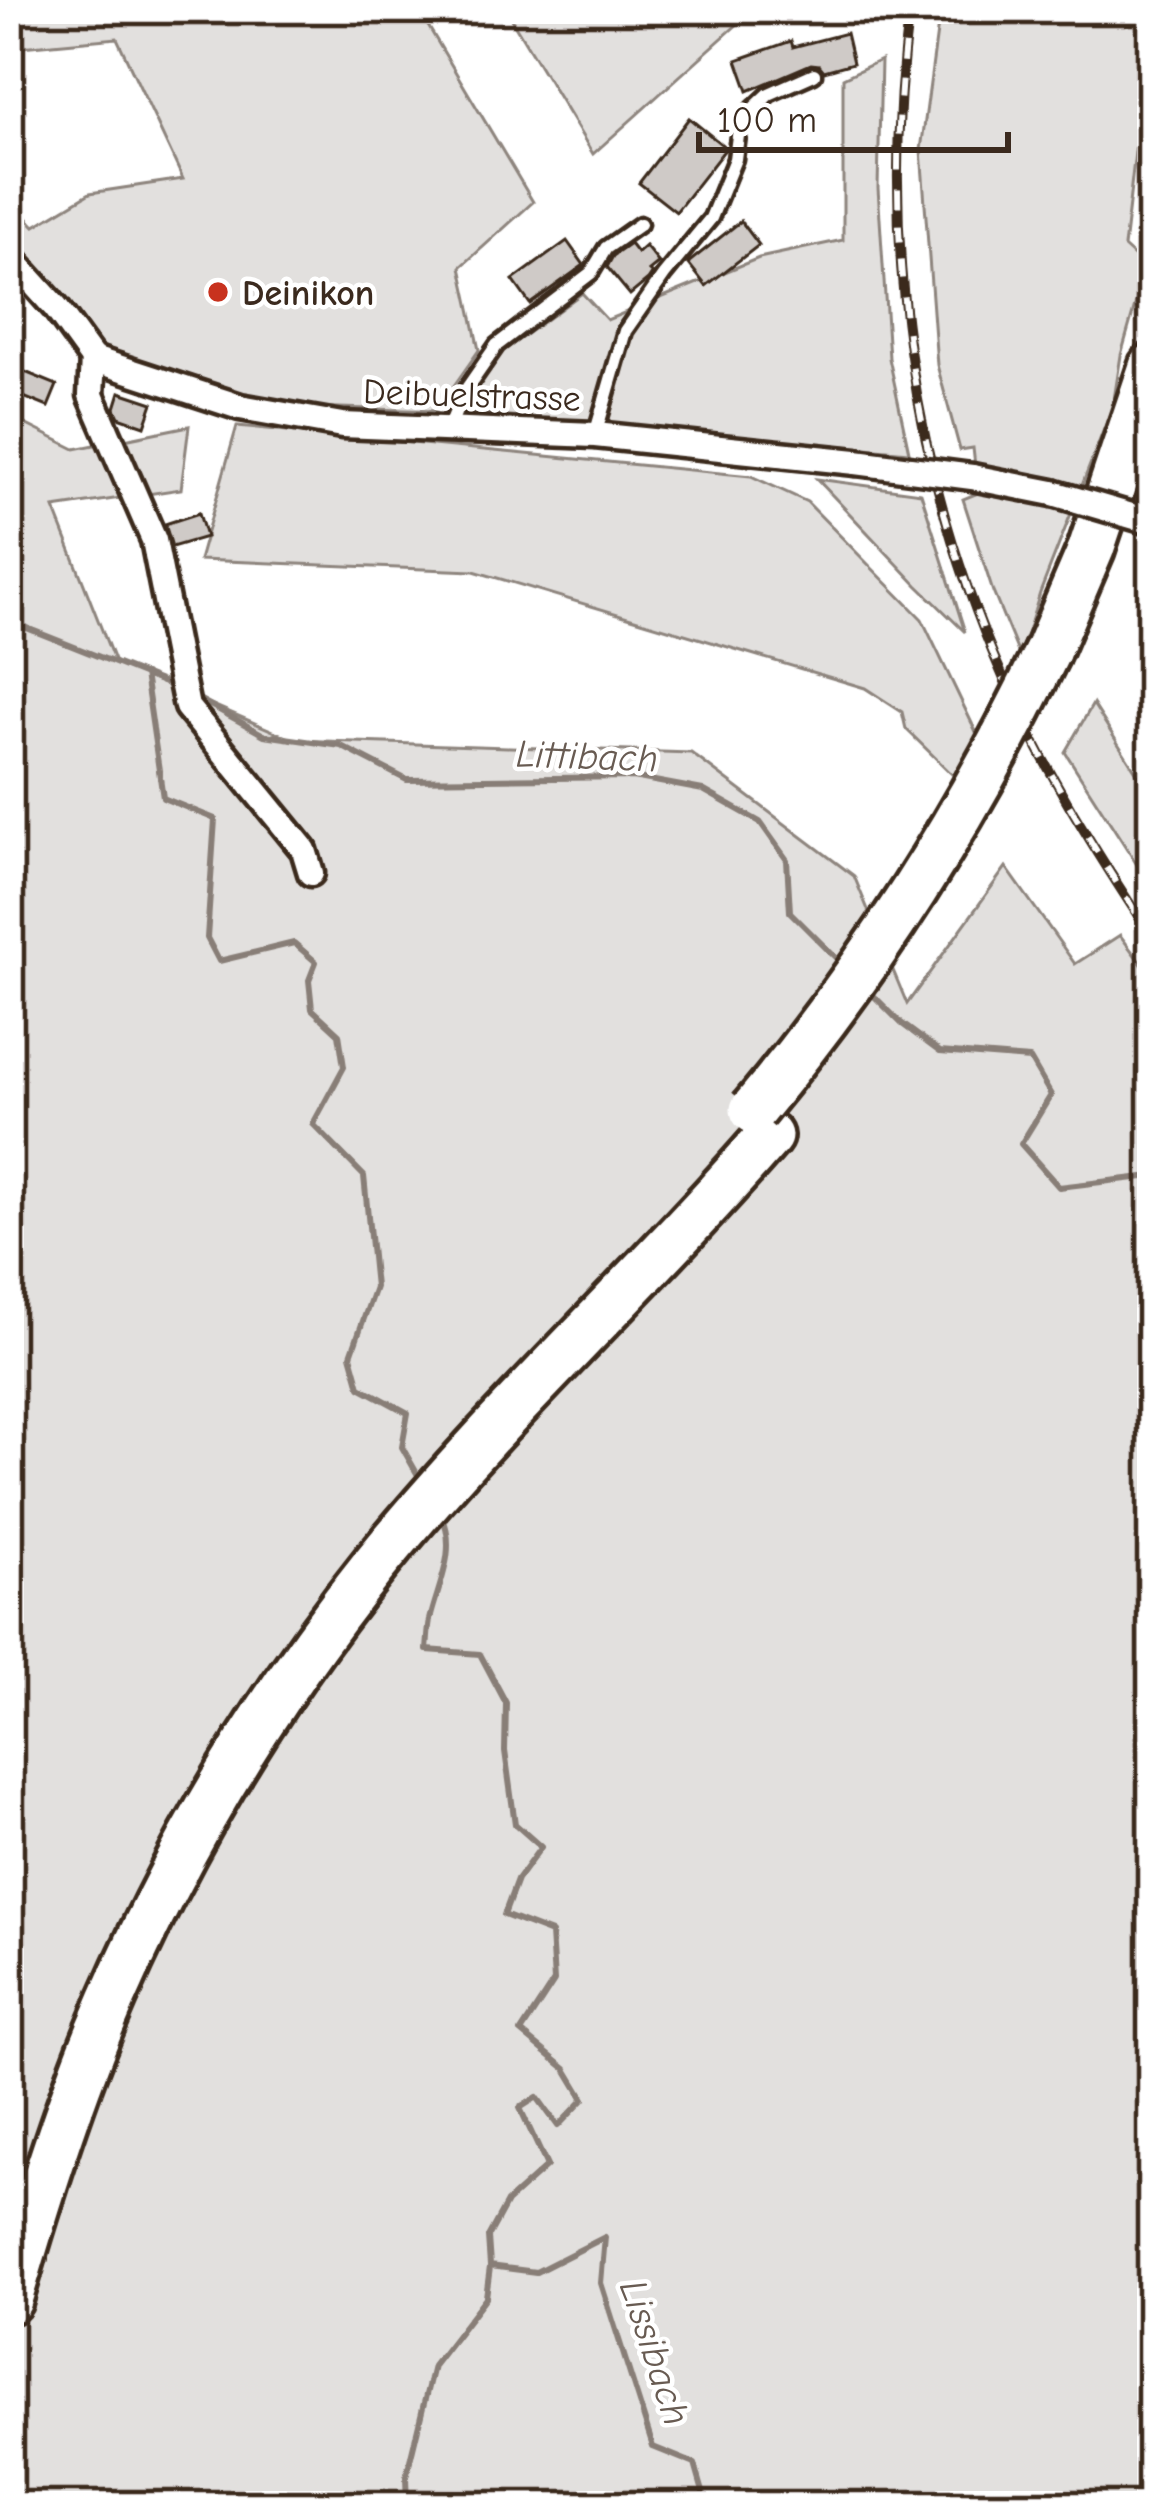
<svg xmlns="http://www.w3.org/2000/svg" width="1161" height="2515" font-family="'Comic Neue',sans-serif">
<style>
.green{fill:#e2e0de;stroke:#8e857e;stroke-width:3}
.lines{fill:none;stroke-linecap:round;stroke-linejoin:round}
.stream{stroke:#887e77;stroke-width:6}
.building{fill:#cfcac7;stroke:#3b2a1e;stroke-width:3}
.service-casing{stroke:#3b2a1e;stroke-width:21}
.minor-casing{stroke:#3b2a1e;stroke-width:33}
.motorway-casing{stroke:#3b2a1e;stroke-width:54}
.service{stroke:#fff;stroke-width:12}
.minor{stroke:#fff;stroke-width:24}
.motorway{stroke:#fff;stroke-width:45}
.rail-casing{stroke:#3b2a1e;stroke-width:10}
.rail{stroke:#fff;stroke-width:6;stroke-dasharray:18;stroke-linecap:butt}
.minor-bridge-casing{stroke:#3b2a1e;stroke-width:33;stroke-linecap:butt}
.motorway-bridge-casing{stroke:#3b2a1e;stroke-width:54;stroke-linecap:butt}
.minor-bridge{stroke:#fff;stroke-width:24}
.motorway-bridge{stroke:#fff;stroke-width:45}
.poi-dot{fill:#c8321e;stroke:#fff;stroke-width:4.5}
.labels{text-anchor:middle;stroke-width:9;stroke-linejoin:round;paint-order:stroke}
.poi-label{font-size:36px;font-weight:bold;fill:#3b2a1e;stroke:#fff;text-anchor:start}
.street-label{font-size:36px;fill:#3b2a1e;stroke:#fff}
.water-label{font-size:39px;font-style:italic;fill:#685b52;stroke:#fff}
</style>
<rect width="100%" height="100%" fill="#fff"/>
<filter id="ink" filterUnits="userSpaceOnUse"><feTurbulence type="fractalNoise" baseFrequency=".00833" numOctaves="2"/><feDisplacementMap in="SourceGraphic" scale="24" xChannelSelector="R" yChannelSelector="G"/><feConvolveMatrix kernelMatrix="1 2 1 2 8 2 1 2 1" color-interpolation-filters="sRGB"/></filter>
<g filter="url(#ink)">
<g class="green">
<path d="M9,9H418L533,202L461,267L479,350L436,411L244,405L143,366L97,343L61,291L9,233V199L35,226L90,193L183,179L117,38L9,48Z"/>
<path d="M505,9H761L750,13L593,154Z"/>
<path d="M940,9H1152V44L1147,48L1124,247L1146,267L1121,355L1113,406L1040,593L1020,657L993,592L963,499L978,493L973,448L960,450L937,365L921,150Z"/>
<path d="M881,60L878,188L889,358L909,452L465,412L494,358L582,293L607,320L759,258L843,240V78Z"/>
<path d="M9,416L75,449L189,426L181,489L54,508L115,663L294,740L691,753L854,876L907,1004L1006,867L1075,964L1120,935L1152,978V2506H9Z"/>
<path d="M237,426L751,476L807,502L922,619L980,740L958,780L906,729L902,712L865,688L474,571L199,560Z"/>
<path d="M817,479L921,493L965,632L917,585Z"/>
<path d="M1093,704L1152,797V888L1065,752Z"/>
</g>
<g class="lines">
<g class="stream">
<path d="M9,621L173,686"/>
<path d="M145,674L163,798L215,819L207,938L219,961L294,943L316,962L309,980L312,1009L339,1034L344,1067L313,1124L364,1176L375,1287L351,1355L360,1387L408,1413L402,1447L423,1484"/>
<path d="M190,694L264,735L341,746L407,780L633,777L703,790L760,822L787,860L790,912L843,965"/>
<path d="M869,991L901,1023L940,1052L1030,1059L1051,1095L1021,1144L1059,1187L1152,1176"/>
<path d="M442,1516C458,1551 438,1585 430,1620C428,1630 428,1640 427,1650L480,1654L506,1703L505,1751L515,1824L541,1847L517,1880L504,1915L551,1933L554,1981L521,2032L566,2069L584,2099L558,2126L537,2097L520,2108L547,2166L507,2202L488,2237L490,2266L536,2272L605,2237L601,2283L653,2447L695,2464L707,2506"/>
<path d="M407,2506L406,2477L433,2366L486,2297L490,2267"/>
</g>
</g>
<g class="building">
<path d="M846,33L853,63L824,71L819,65L811,64L748,91L737,60L791,41L793,47Z"/>
<path d="M689,118L726,148L676,212L639,183Z"/>
<path d="M741,221L759,245L706,286L688,263Z"/>
<path d="M567,241L584,265L530,304L513,280Z"/>
<path d="M630,244L637,253L645,246L659,263L649,271L652,274L648,280L630,295L607,267L613,256Z"/>
<path d="M25,372L57,385L48,407L16,394Z"/>
<path d="M120,392L153,403L145,426L119,417L115,408Z"/>
<path d="M199,513L206,537L172,547L165,524Z"/>
</g>
<g class="lines">
<defs>
<g id="service">
<path d="M449,428L463,394L497,345L591,273L606,248L640,224"/>
<path d="M595,435L625,331L664,275L711,218L735,159L739,128L753,109L769,94L814,74"/>
</g>
<g id="minor">
<path d="M9,256L56,308L93,359"/>
<path d="M93,359L240,407L342,425L595,435L856,462"/>
<path d="M93,359L91,395L154,540L187,707L304,850L311,873"/>
<path d="M972,477L1053,493"/>
</g>
<g id="motorway">
<path d="M1047,652L1091,549L1152,367"/>
<path d="M9,2300C35,2210 63,2119 98,2033C168,1864 261,1706 375,1564C497,1414 642,1282 769,1136"/>
</g>
</defs>
<use href="#service" class="service-casing"/>
<use href="#minor" class="minor-casing"/>
<use href="#motorway" class="motorway-casing"/>
<use href="#service" class="service"/>
<use href="#minor" class="minor"/>
<use href="#motorway" class="motorway"/>
<defs>
<path id="rail" d="M909,9C879,237 910,466 1003,677C1043,768 1097,854 1152,937"/>
</defs>
<use href="#rail" class="rail-casing"/>
<use href="#rail" class="rail"/>
<defs>
<g id="minor-bridge">
<path d="M856,462L972,477"/>
<path d="M1053,493L1152,522"/>
</g>
<path id="motorway-bridge" d="M753,1110C872,967 966,819 1047,652"/>
</defs>
<use href="#minor-bridge" class="minor-bridge-casing"/>
<use href="#motorway-bridge" class="motorway-bridge-casing"/>
<use href="#minor-bridge" class="minor-bridge"/>
<use href="#motorway-bridge" class="motorway-bridge"/>
</g>
</g>
<circle class="poi-dot" cx="218" cy="292" r="12"/>
<g class="labels">
<g class="poi-label">
<text x="242" y="305">Deinikon</text>
</g>
<g class="street-label">
<text transform="translate(472 394) rotate(2)" y="13">Deibuelstrasse</text>
</g>
<g class="water-label">
<text transform="translate(587 755) rotate(2)" y="14">Littibach</text>
<text transform="translate(656 2352) rotate(72)" y="14">Lissibach</text>
</g>
</g>
<rect width="1161" height="2515" fill="none" stroke="#fff" stroke-width="48"/>
<rect x="24" y="24" width="1113" height="2467" fill="none" stroke="#3b2a1e" stroke-width="4.5" filter="url(#ink)"/>
<path d="M699 132v18h309v-18" fill="none" stroke="#3b2a1e" stroke-width="6"/>
<text x="717" y="132" font-size="36" fill="#3b2a1e" stroke="#ffffff" stroke-width="9" paint-order="stroke">100 m</text>
</svg>
